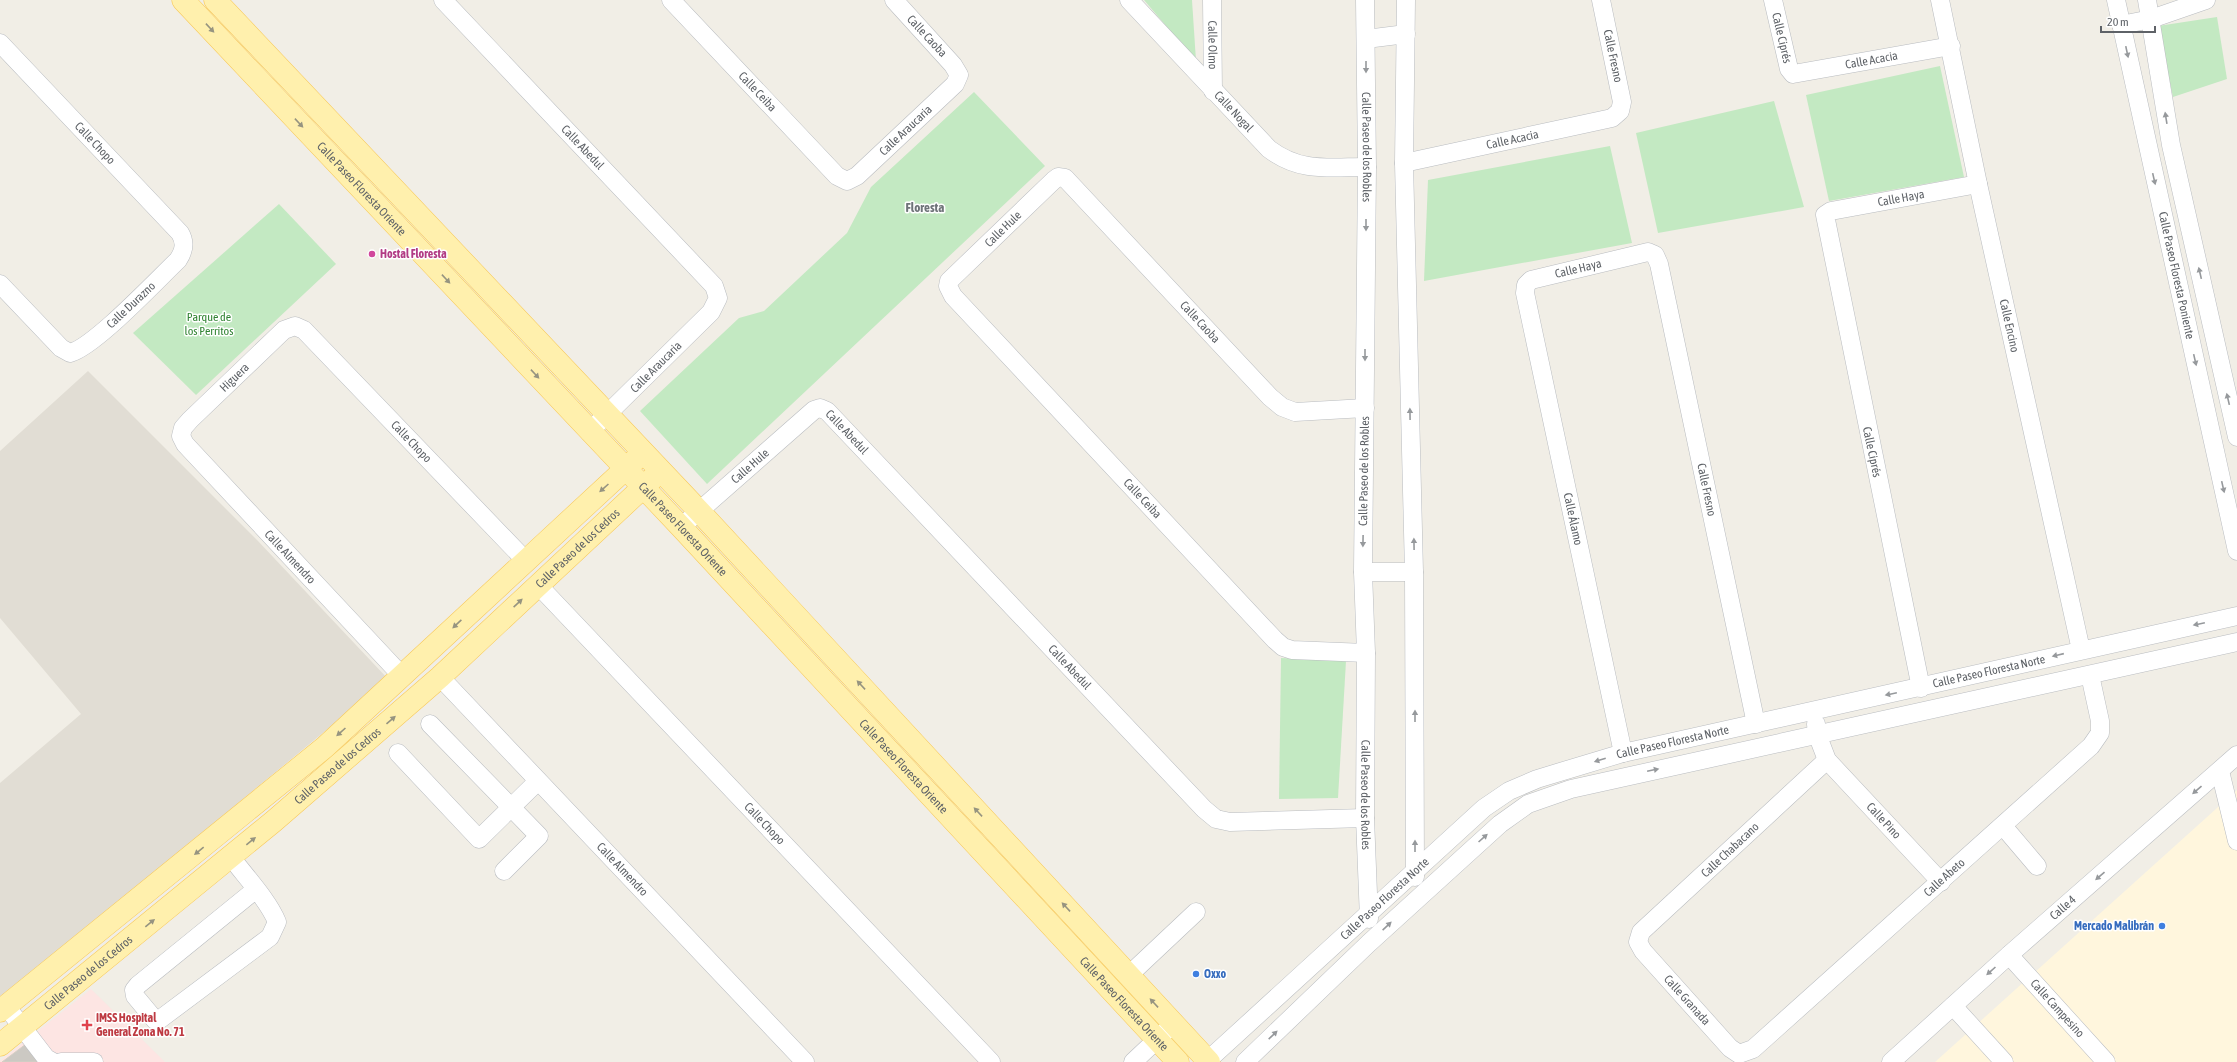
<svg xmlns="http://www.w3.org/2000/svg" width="2237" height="1062" font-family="'Asap Condensed',sans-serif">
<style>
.commercial{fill:#fff6dd}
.education{fill:#e1ddd4}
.medical{fill:#fde5e3}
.green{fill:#c3e9c2}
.building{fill:#ccc9c3;stroke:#d6d0c4}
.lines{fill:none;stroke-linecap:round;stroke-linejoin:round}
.minor-casing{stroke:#b9bcc0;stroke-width:19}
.major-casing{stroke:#f8c858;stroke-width:23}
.minor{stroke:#fff;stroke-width:18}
.major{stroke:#fff0ad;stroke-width:22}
.oneway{fill:#969480}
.oneway2{fill:#96999c}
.hotel-dot{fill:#d1479c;stroke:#fff;stroke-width:1.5}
.shop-dot{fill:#3f7fe0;stroke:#fff;stroke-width:1.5}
.health-dot{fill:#e0444e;stroke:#fff;stroke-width:1.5}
.labels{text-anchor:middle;stroke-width:3;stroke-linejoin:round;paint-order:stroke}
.street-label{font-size:12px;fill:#5e6267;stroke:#fff}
.hotel-label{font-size:12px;font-weight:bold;fill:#b23c85;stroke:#fff;text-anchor:start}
.park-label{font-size:12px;fill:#308332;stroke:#fff}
.shop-label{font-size:12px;font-weight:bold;fill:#366cbe;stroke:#fff;text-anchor:end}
.health-label{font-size:12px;font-weight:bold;fill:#be3a42;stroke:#fff;text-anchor:start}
.neighbourhood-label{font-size:13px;font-weight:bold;fill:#6f7479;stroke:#fff}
</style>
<rect width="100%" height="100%" fill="#f1eee6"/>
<path class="commercial" d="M2237,790V1062H1935Z"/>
<path class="education" d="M88,371L258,541L388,679L0,1000V783L81,714L0,618V451Z"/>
<path class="medical" d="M91,989L165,1062H0V1061Z"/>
<g class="green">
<path d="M1144,0H1192L1196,61Z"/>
<path d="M2217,17L2227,79L2173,97L2158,26Z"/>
<path d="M1940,66L1964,177L1829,201L1806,95Z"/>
<path d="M974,92L1045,166L707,484L640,411L739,318L764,311L847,233L871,187Z"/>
<path d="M1774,101L1804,207L1658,233L1636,133Z"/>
<path d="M1610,146L1632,243L1424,281L1428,180Z"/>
<path d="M279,204L336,264L196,395L133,333Z"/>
<path d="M1281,658L1346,661L1338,798L1279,799Z"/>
</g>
<path class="building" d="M26,1044L40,1062H2Z"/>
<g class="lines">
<defs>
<g id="minor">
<path id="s1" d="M443,0L714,286L718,298L711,312L589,432"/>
<path id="s2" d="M671,0L837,176L847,181L857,176L955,84L959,75L953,65L894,0"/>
<path id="s3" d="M1129,0L1269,149C1301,173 1329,167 1367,167"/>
<path id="s4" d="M1212,0L1213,91"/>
<path id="s5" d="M1365,0L1367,167L1363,572L1366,653L1365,818L1369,919"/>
<path d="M1406,0L1404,163L1414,572L1415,877"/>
<path id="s6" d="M1773,0L1789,69L1793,74L1951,46"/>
<path id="s7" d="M1940,0L1978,184L2081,650"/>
<path id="s8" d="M2116,0L2237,551"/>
<path d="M2147,0L2171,145L2237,437"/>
<path d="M2121,25L2151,19L2206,0"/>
<path d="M1366,39L1406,34"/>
<path id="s9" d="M0,43L180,233C186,243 184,251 178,260C156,281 94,347 70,353L61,348L0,284"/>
<path id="s10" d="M1404,163L1612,118L1620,111L1622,102L1601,0"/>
<path id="s11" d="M1365,408L1295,412L1282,407L1270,397L1065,178L1058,177L1054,180L949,281L948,286L953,296L1275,640L1283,647L1292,650L1366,653"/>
<path id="s12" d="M681,527L814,410L820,408L827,411L1204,809L1216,819L1230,822L1365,818"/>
<path d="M1363,572H1414"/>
<path id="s13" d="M538,585L991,1062"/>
<path id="s14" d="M402,676L185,444L181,436L183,428L190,420L284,330L295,326L304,330L525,560"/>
<path id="s15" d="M440,677L805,1062"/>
<path id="s16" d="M1921,688L1825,215L1831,211L1978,184"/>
<path d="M430,724L539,836L504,871"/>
<path id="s17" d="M1816,724L1817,734L1827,760L1941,882"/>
<path d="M398,753L479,839L538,781"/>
<path id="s18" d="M1623,753L1525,293L1526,285L1531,280L1648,252L1655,255L1659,264L1756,724"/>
<path id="s19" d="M1827,760L1641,932L1638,942L1643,951L1730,1048L1739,1054L1753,1049L2091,746L2100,733V721L2090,675"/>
<path d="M2220,771L2237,841"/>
<path d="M2003,826L2037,866"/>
<path d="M231,857C245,876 268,900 277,922L270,937L159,1020H155L135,996L134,990L138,985L255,890"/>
<path id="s20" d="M2009,955L2106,1062"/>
<path d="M1129,975L1196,912"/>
<path d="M6,1006L46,1058L53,1062"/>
<path d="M1953,1006L2004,1062"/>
<path d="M61,1062H94"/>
<path d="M1133,1062L1167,1030"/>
<path id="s21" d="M1206,1062L1484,808L1509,791L1537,779L1623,753L2237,616"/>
<path d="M1245,1062L1369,943L1500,824L1528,804L1571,789L2237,642"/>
<path id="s22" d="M1891,1062L2009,955L2237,755"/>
</g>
<g id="major">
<path id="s23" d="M183,0L681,527L1178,1062"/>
<path d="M215,0L699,511L1209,1062"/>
<path d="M0,1011L325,747L635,460"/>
<path id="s24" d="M0,1045L274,821L440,677L653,478"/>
</g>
</defs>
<use href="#minor" class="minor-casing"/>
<use href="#major" class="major-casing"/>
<use href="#minor" class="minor"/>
<use href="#major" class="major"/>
</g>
<defs><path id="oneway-solid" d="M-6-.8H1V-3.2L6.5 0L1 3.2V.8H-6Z"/></defs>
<g class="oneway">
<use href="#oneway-solid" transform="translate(210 28) rotate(47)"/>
<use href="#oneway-solid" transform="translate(299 123) rotate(47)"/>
<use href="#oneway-solid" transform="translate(446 279) rotate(47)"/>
<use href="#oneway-solid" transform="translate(535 374) rotate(47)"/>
<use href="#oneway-solid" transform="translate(604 488) rotate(138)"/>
<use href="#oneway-solid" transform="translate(518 603) rotate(-43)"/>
<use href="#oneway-solid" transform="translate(457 624) rotate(137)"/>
<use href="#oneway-solid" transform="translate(861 685) rotate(-133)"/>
<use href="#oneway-solid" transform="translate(391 720) rotate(-41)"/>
<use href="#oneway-solid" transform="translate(341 732) rotate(138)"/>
<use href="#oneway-solid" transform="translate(978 812) rotate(-133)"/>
<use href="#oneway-solid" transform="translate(251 841) rotate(-39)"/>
<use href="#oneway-solid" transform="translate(199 851) rotate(141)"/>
<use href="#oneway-solid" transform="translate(1066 907) rotate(-133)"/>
<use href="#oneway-solid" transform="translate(150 923) rotate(-39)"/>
<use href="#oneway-solid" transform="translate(1154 1003) rotate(-133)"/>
</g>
<g class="oneway2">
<use href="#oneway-solid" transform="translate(2127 52) rotate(78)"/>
<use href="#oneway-solid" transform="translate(1366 67) rotate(90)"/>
<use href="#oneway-solid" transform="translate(2166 118) rotate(-99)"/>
<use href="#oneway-solid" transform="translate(2154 179) rotate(77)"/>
<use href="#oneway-solid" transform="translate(1366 225) rotate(90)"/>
<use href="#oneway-solid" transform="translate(2200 273) rotate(-103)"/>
<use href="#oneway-solid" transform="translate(1365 355) rotate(90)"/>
<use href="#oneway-solid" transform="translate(2195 360) rotate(77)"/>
<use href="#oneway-solid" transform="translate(2228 399) rotate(-103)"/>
<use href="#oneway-solid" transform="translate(1410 414) rotate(-91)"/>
<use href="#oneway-solid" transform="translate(2223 487) rotate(77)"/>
<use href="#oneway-solid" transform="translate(1363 541) rotate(91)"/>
<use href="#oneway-solid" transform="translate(1414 544) rotate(-91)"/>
<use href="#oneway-solid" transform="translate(2199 624) rotate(168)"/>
<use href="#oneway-solid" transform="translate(2058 655) rotate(167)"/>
<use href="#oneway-solid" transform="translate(1891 694) rotate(168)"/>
<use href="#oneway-solid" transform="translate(1415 716) rotate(-90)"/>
<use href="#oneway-solid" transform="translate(1600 760) rotate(163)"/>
<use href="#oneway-solid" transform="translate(1653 770) rotate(-12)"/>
<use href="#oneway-solid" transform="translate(2197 790) rotate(139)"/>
<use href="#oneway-solid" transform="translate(1483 838) rotate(-42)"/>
<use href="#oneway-solid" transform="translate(1415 846) rotate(-90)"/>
<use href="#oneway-solid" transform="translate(2100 876) rotate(139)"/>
<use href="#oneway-solid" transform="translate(1387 926) rotate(-43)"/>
<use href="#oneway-solid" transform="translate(1991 971) rotate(138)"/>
<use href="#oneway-solid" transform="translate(1273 1035) rotate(-44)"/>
</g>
<circle class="hotel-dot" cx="372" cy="254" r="4"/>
<g class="shop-dot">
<circle cx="2162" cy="926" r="4"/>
<circle cx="1196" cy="974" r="4"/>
</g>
<path class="health-dot" d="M85 1019h4v4h4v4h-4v4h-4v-4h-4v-4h4z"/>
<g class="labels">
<g class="street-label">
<text transform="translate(927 36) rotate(47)" y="4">Calle Caoba</text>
<text dy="4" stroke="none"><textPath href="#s6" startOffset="39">Calle Ciprés</textPath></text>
<text dy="4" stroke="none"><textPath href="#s4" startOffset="45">Calle Olmo</textPath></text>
<text transform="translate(1613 56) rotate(78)" y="4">Calle Fresno</text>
<text dy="4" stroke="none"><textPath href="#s6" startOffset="157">Calle Acacia</textPath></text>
<text dy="4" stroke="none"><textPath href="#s2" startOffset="126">Calle Ceiba</textPath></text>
<text dy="4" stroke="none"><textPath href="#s3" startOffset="153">Calle Nogal</textPath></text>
<text dy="4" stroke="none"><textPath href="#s2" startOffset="331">Calle Araucaria</textPath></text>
<text dy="4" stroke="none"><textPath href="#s10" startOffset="111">Calle Acacia</textPath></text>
<text dy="4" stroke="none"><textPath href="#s9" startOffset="138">Calle Chopo</textPath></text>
<text dy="4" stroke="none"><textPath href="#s1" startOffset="203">Calle Abedul</textPath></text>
<text dy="4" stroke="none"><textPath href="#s5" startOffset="147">Calle Paseo de los Robles</textPath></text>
<text dy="4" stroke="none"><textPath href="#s23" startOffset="260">Calle Paseo Floresta Oriente</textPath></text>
<text dy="4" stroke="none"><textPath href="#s16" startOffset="561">Calle Haya</textPath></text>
<text transform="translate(1003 229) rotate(-44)" y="4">Calle Hule</text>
<text dy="4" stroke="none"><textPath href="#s18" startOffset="534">Calle Haya</textPath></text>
<text dy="4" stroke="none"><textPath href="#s8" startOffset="282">Calle Paseo Floresta Poniente</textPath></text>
<text transform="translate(131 305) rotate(-43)" y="4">Calle Durazno</text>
<text transform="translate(1200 322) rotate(47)" y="4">Calle Caoba</text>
<text dy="4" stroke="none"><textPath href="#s7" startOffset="333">Calle Encino</textPath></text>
<text transform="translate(656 367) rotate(-45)" y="4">Calle Araucaria</text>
<text dy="4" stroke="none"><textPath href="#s14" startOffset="407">Higuera</textPath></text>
<text dy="4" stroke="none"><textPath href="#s12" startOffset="220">Calle Abedul</textPath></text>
<text dy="4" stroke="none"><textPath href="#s14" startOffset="652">Calle Chopo</textPath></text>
<text transform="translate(1872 452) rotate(78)" y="4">Calle Ciprés</text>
<text dy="4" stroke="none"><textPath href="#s12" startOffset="92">Calle Hule</textPath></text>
<text transform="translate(1364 471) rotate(-89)" y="4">Calle Paseo de los Robles</text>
<text dy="4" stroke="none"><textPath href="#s18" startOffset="854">Calle Fresno</textPath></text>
<text dy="4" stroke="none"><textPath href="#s11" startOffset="851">Calle Ceiba</textPath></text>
<text transform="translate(1573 519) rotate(78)" y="4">Calle Álamo</text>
<text dy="4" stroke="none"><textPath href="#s23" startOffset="728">Calle Paseo Floresta Oriente</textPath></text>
<text dy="4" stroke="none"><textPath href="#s24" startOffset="762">Calle Paseo de los Cedros</textPath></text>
<text transform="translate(290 557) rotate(47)" y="4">Calle Almendro</text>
<text dy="4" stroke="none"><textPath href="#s12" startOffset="544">Calle Abedul</textPath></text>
<text dy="4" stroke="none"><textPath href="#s21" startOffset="902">Calle Paseo Floresta Norte</textPath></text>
<text dy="4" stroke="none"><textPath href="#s21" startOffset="578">Calle Paseo Floresta Norte</textPath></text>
<text dy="4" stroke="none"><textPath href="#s24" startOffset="438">Calle Paseo de los Cedros</textPath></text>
<text dy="4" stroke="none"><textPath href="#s23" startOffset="1052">Calle Paseo Floresta Oriente</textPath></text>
<text dy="4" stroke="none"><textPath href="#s5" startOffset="795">Calle Paseo de los Robles</textPath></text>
<text dy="4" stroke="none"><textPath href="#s17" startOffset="121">Calle Pino</textPath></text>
<text dy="4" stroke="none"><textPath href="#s13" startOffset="329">Calle Chopo</textPath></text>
<text transform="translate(1730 850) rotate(-43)" y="4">Calle Chabacano</text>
<text dy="4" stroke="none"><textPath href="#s15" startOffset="265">Calle Almendro</textPath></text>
<text dy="4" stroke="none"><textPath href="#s19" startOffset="687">Calle Abeto</textPath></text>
<text dy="4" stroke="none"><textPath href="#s21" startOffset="242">Calle Paseo Floresta Norte</textPath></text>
<text dy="4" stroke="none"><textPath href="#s22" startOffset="231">Calle 4</textPath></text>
<text dy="4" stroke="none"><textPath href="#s24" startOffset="114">Calle Paseo de los Cedros</textPath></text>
<text dy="4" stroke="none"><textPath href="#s19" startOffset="340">Calle Granada</textPath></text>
<text dy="4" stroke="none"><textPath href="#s23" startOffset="1376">Calle Paseo Floresta Oriente</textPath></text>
<text dy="4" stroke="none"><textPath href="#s20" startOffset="72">Calle Campesino</textPath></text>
</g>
<g class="hotel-label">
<text x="380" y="258">Hostal Floresta</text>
</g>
<g class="park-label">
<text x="209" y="321">Parque de<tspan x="209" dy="14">los Perritos</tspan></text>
</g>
<g class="shop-label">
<text x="2154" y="930">Mercado Malibrán</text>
<text x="1204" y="978" text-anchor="start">Oxxo</text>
</g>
<g class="health-label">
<text x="96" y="1022">IMSS Hospital<tspan x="96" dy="14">General Zona No. 71</tspan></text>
</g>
<g class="neighbourhood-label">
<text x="925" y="212">Floresta</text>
</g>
</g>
<path d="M2101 26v6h54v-6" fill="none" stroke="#5e6267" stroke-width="2"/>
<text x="2107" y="26" font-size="12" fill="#5e6267" stroke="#ffffff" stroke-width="3" paint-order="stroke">20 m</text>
</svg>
